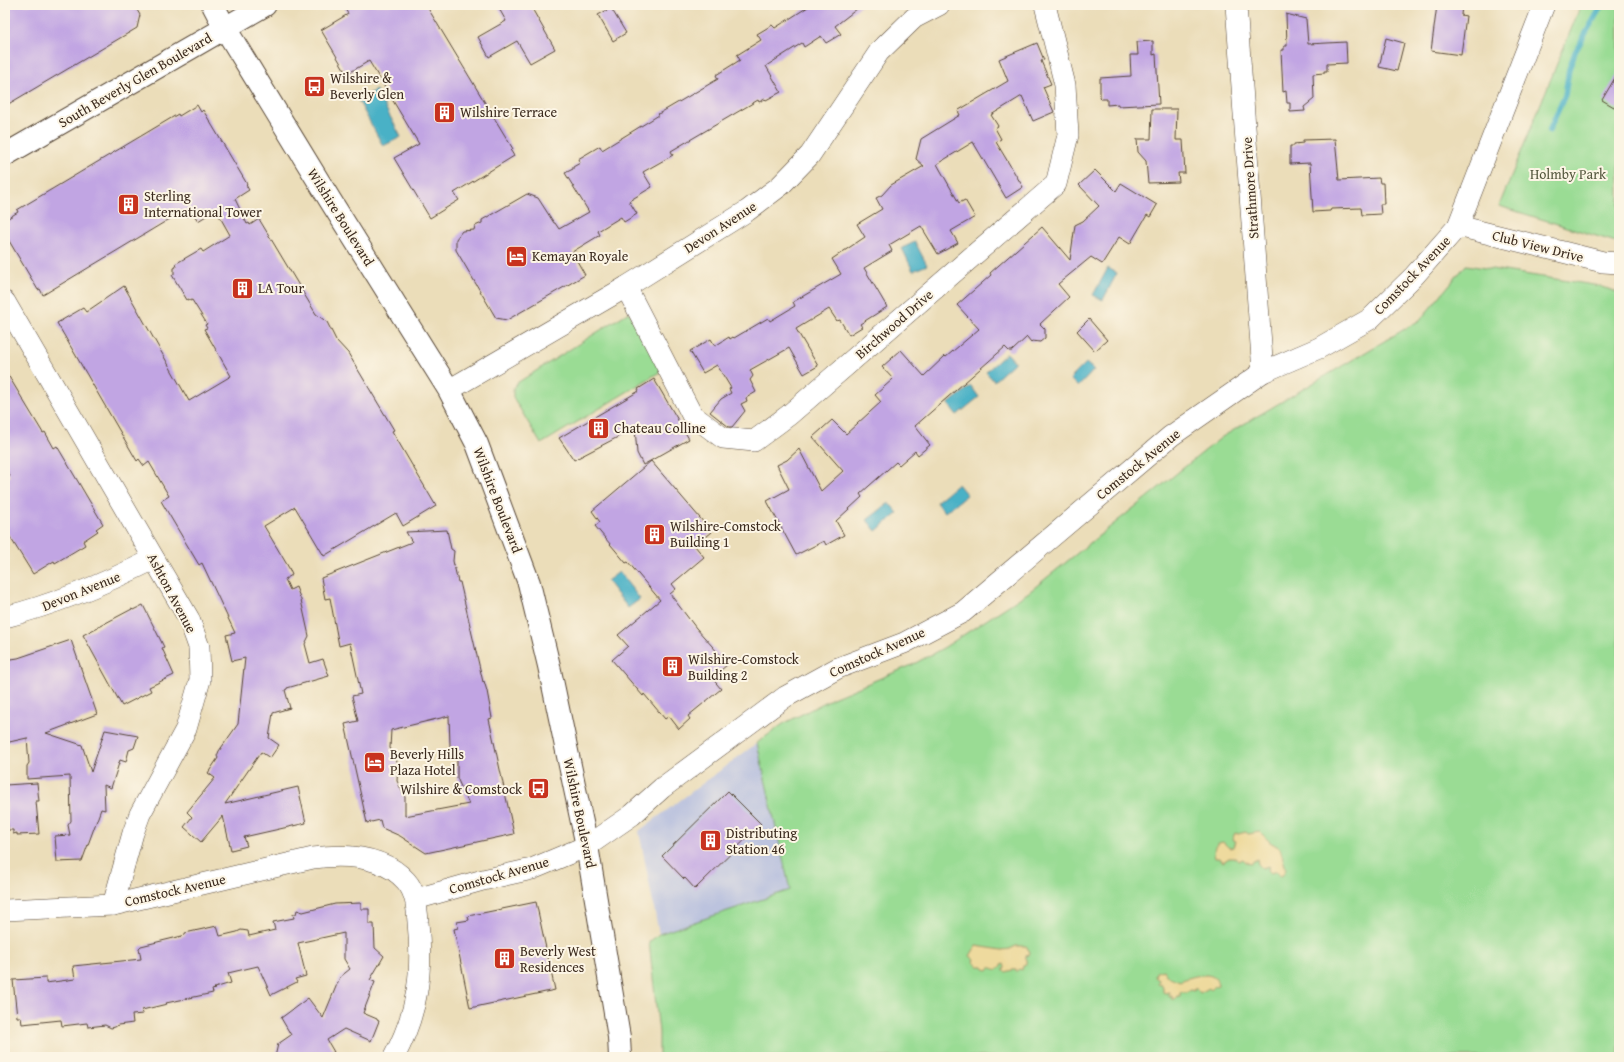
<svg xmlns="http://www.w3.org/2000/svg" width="1624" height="1062" font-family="'Gentium Book Plus',serif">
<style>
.industrial{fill:#bcc3de}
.green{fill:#9adc94;stroke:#6a8359}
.sand{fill:#eeda9e;stroke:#94825e}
.water{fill:#48b1c6;stroke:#426e72}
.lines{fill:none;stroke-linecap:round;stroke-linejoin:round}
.stream{stroke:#48b1c6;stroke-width:5.5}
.building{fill:#c1a5e3;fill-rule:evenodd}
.minor-casing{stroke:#554535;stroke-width:22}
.major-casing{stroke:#554535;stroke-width:24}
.minor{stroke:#fff;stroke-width:21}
.major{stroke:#fff;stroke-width:22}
.labels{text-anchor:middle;stroke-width:4;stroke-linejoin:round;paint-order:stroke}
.poi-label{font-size:14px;fill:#3b2a1e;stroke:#fcf5e5;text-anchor:start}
.street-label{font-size:14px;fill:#3b2a1e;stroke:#fcf5e5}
.park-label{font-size:14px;fill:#53563c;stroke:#fcf5e5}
</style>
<rect width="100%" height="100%" fill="#fcf5e5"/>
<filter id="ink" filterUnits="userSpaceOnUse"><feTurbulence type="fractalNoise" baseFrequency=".025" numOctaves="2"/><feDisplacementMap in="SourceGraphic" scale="8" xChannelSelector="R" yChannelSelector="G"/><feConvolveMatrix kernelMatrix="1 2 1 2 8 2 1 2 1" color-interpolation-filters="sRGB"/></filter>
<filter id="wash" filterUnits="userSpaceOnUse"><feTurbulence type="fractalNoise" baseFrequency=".012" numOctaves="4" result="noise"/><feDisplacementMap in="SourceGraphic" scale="16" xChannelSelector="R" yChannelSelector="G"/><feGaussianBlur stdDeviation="0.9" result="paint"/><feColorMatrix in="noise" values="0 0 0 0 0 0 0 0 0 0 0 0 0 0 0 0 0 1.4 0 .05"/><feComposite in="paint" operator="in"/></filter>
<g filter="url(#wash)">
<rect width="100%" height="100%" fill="#ebddb9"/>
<path class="industrial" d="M757,743L790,890L659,934L639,831Z"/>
<g class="green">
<path d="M1581,5H1619V243L1499,206Z"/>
<path d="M1466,265L1600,286L1619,293V1057H659V1032L649,942L659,934L790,890L757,743L783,724L833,698L912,665L945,647L1029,592L1222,437L1420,320Z"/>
<path d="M629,312L663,370L541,444L513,397V388L517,383Z"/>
</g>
<g class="sand">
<path d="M1246,832L1248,834L1260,832L1270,842L1280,848L1286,869L1282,876L1278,875L1279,873L1276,871L1271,873L1268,870L1269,866L1262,868L1258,864L1257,859L1251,863L1246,862L1243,859L1239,861L1235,858H1229L1223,862L1220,858H1215C1213,850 1214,843 1223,842L1229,848L1234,847L1236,841L1232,840L1235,833L1238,834Z"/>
<path d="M976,946L1002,950L1010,949L1016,946H1026L1030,952L1029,955L1026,956V965L1023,966L1022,970L1020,969L1016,972V970H1012L1006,972L1003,970L1005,967L1004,964L1001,965V967C996,971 995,969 990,967L988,970L984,969L983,966H978L973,962L974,959L970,956Z"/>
<path d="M1163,970L1167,976L1180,981C1190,977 1216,968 1218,985L1215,986L1211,990L1209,988L1200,993L1197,989H1194V991L1190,990L1186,992H1180V996H1177L1175,999H1172V995L1169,996V992L1165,993L1163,992V988L1161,984L1158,983L1159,980L1155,977L1156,972Z"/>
</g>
<g class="water">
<path d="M376,90L401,137L383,146L358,100Z"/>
<path d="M915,242L927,265L913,271L902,248Z"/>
<path d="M1108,268L1117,273L1103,300L1093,295Z"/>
<path d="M1007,353L1015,362L994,381L986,372Z"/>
<path d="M1086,363L1094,370L1078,387L1070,379Z"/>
<path d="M971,386L979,397L957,415L948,404Z"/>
<path d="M958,484L967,495L945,512L936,502Z"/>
<path d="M889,503L898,513L876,531L867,520Z"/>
<path d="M619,572L640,599L628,608L607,581Z"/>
</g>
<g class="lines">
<path class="stream" d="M1549,131L1565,95L1569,69L1575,52L1602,5"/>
</g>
<g id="blocks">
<g class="building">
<path d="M5,5H134L140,15L137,28L5,106Z"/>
<path d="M343,5H426L513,149L511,151L514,156L454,193L459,200L430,218L394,158L419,144L369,61L347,74L321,30L348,14Z"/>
<path d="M497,5H530L555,49L530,63L517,41L489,57L478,37L506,21Z"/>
<path d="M811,5H862L835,26L841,34L826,43L821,36L804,47L802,43L766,66L781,92L766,100L765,99L759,102L758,100L671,151L673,155L643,172L652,187L629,201L637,214L624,222L621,217L598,231L600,235L572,252L585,275L507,320L496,318L456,250V239L462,231L474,230L475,226L482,223V220L527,194L538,198L554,223H555L559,229L589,212L565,173L573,169V167L580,163L578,159L600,146L602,150L659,115L658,114L660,113L718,79L716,75L740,60L737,55L761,40L757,34L772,25L775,28Z"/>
<path d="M1437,5H1462L1461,15L1466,16L1461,55L1431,51Z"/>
<path d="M611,8L626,33L613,41L598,15Z"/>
<path d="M1286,14L1306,19L1308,44L1346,42L1347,63L1327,64V71H1324V73L1313,74L1314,99L1304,107L1305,111L1290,112V103H1287L1286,91L1283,92L1281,50H1284V46H1287Z"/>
<path d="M1386,38L1404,43L1397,71L1379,67Z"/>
<path d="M1153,41V55L1156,54L1159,104L1118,106V104L1107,105V99H1101L1100,96V78L1131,76L1130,55H1138L1137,42Z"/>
<path d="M1037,43L1044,60L1041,61L1051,84L1043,87L1054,112L1033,121L1022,96L991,115L998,126L995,128L1001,139L996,142L1023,187L1006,198L973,142L937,164L959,203L965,200L975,217L951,231L958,243L938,254L921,226L889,245L892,251L864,268L887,307L860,324L862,327L849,335L840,320L837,321L829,309L796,329L818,366L804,374L789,348L750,370L753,376L750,380L756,392L746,398L747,401L741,404L745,411L732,427H729L710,412L721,399L731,393L729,389L731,388L717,365L703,373L690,351L711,339L715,346L729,337L730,339L733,337L734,338L768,318L770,321L795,306L793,302L841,274L832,259L865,237L857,224L882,209L876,198L882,195L891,185L924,166L916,159L921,139L960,115L958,111L959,110L1008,81L999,59Z"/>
<path d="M1619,71V110L1602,100Z"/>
<path d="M197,105L201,112L203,110L247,184L246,185L249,190L235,199L247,224L249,223L250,225L259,219L316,314L327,322L336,340L348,353L394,430L392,431L436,506L403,526L396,513L324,556L295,507L264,526L289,568L292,575L285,579L290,590L296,587L301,600L309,636L305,644L310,663L323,659L329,676L287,688V689L285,690L290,708L273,713L269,738L279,745L270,758L261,752L225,804L298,787L306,823L244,837L247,846L231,850L223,816L201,842L184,827L192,817L187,812L215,778L208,773L218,758L217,756L219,751L238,724L245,658L232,661L226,635L235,633L202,563L199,565L161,501L169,496L149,462L144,466L139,459L137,461L57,323L83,308L86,312L124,286L189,401L231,376L204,329L207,328L205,325L207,324L192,300L190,301L189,299L187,300L172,275L174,274V268L176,267L175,264L201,249L203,252L230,235L216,210L198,221L193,213L187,217L183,211L43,295L40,289L38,290L5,234V220L18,212L17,210L178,114L179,116Z"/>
<path d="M1152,109H1177L1176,140H1183L1185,173H1178L1179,182L1148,183L1146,161L1138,152L1137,139H1151Z"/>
<path d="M1335,139L1339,180L1379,178L1380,183H1383L1384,204H1380L1381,214L1362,215L1361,208L1331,209L1330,211L1313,212L1310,163L1290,164V146H1294V144L1303,143V140Z"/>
<path d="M1095,170L1116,191L1121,183L1157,205L1150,217L1147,215L1130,244L1119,237L1102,264L1091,257L1058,284L1069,297L1040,324L1045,329V338L1040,342L1032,341L1031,342L1027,337L1012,351H1009L1005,347L915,426L930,445L918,455L915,451L899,465L896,462L860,494L862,497L836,521L844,535L826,545L824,541L796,555L767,501L789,489L777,465L787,460L799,449L821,491L843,471L813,437L832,420L846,434L881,402L875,395L893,379L882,367L901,350L924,376L945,356L946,357L979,329L957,305L991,275L990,273L1042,227L1070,260L1075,225L1083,221L1099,206L1079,185Z"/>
<path d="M1089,319L1107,340L1095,351L1077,331Z"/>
<path d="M5,370L43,433L45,432L54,448L57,446L103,524L96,529L98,531L83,541L85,545L55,563L54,561L33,574L5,529V479L10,476L5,468Z"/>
<path d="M654,379L689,439L643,465L637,453L635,428L574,460L559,438L639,391L638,389Z"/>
<path d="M651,461L712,532L695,546L704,557L672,584L676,589L670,594L696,628L728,664L712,678L721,689L688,716L690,719L679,729L669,716L665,719L644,694L643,696L612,660L628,646L618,635L660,600L628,562L626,563L595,526L600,522L592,511Z"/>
<path d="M447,530L451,549L454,551L453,561L458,582H460L483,682L484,681L487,691L492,718L489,719L514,834L426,853L400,836L382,828L380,820L367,823L345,724L358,721L352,696L361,694L350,643L339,646L330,598L325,599L321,578L412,542L406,532ZM449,716L450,746L457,761V778L469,804L405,816V797L397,781L398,764L390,748L391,730Z"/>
<path d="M143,605L164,647L162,648L174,675L149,687L151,691L122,706L83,635L132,609L133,610Z"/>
<path d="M71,640L97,714L46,733L82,745L91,772L105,730L138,736L134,748L129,750L126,762L120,760L111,788L104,785L105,810L101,809L82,861L57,862L55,836L70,835L68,825L71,821L70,776L27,779V766L29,763L27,738L5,743V660L18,658Z"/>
<path d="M37,783L39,801H36L39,834L17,835V833L13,834V830H8L5,785Z"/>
<path d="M728,791L761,824L695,889L685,878L684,879L662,856Z"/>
<path d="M536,902L555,990L470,1008L454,929L458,928L457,922L469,920L468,916Z"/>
<path d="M361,903V909H369V924H374L375,948L384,956L370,980L375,982L363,1013L377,1019V1020L379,1021L371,1041L344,1029L327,1040L334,1052L326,1057H275L278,1044L291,1035L281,1018L308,998L323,1018L340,977L350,969L344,959V933L298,943L306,976L295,979L297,982L271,995L258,966L228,973L231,983L214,988L215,989L212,990L213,993L166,1003L167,1004L142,1010L143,1014L132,1015L133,1023L118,1025L115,1027L111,1028L105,1025L88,1027L87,1023L62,1026L61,1020L22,1024L21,1017H17L13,980L46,978V983L75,979L73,966L141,959L139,948L141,946L182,936L185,935V933L217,926L220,936L237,932L241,930L248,931L249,936L275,930L273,922L294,918L293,914H296L297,910L303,912L335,904Z"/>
</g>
</g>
</g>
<g filter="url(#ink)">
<use href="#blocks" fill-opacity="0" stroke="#554535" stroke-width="1"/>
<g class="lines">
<defs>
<g id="minor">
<path d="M1236,5L1263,372"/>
<path d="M1458,226L1603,262L1619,263"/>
<path d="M626,287L692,415L723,438L754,441L789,415L1056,184L1068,135L1065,85L1045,5"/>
<path d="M5,302L189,619L199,647L200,680L186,729L140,814L133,833L113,905"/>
<path d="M449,390L626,287L747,211L780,186L810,155L879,52L914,18L939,5"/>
<path d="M5,617C56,604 106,583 154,559"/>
<path d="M416,899L483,880L532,869L587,846L632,815L662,788L785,697L838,668L904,643L963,612L1171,436L1263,372L1319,348L1370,319L1414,276L1458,226L1544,5"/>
<path d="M5,910L113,905L313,858C345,854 383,855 406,881C416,892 417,908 418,922C423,972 418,1012 394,1057"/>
</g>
<g id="major">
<path d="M213,5L225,28L330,200L449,390L477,444L529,583L549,666L587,846L619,1037L620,1057"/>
<path d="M5,155L265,5"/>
</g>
</defs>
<use href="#minor" class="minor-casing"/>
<use href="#major" class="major-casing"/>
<use href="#minor" class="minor"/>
<use href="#major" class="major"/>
</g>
</g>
<defs>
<symbol id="bus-square" viewBox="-11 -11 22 22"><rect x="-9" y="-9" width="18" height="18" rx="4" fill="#c8321e" stroke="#fcf5e5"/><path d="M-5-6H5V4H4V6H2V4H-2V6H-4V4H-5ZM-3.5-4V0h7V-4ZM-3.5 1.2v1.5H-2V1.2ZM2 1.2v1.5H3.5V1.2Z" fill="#fff"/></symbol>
<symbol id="building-square" viewBox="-11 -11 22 22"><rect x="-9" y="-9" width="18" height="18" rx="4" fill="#c8321e" stroke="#fcf5e5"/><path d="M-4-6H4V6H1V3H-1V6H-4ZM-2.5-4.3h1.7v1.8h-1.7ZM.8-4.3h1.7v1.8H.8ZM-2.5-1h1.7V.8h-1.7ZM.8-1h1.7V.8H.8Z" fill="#fff"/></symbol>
<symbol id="hotel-square" viewBox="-11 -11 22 22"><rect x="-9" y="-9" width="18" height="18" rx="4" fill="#c8321e" stroke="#fcf5e5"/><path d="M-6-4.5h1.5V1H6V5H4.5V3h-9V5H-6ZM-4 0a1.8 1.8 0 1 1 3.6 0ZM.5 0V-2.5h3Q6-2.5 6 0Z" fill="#fff"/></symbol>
</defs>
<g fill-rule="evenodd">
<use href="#bus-square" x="302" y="74" width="25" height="25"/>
<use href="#building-square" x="432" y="100" width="25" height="25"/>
<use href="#building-square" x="116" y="192" width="25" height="25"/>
<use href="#hotel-square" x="504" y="244" width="25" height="25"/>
<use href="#building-square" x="230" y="276" width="25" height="25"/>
<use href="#building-square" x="586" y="416" width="25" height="25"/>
<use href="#building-square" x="642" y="522" width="25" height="25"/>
<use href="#building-square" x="660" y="654" width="25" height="25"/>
<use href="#hotel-square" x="362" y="750" width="25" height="25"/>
<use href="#bus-square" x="526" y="776" width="25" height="25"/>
<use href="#building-square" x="698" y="828" width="25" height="25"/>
<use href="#building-square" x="492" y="946" width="25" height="25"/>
</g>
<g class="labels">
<g class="poi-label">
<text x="330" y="83">Wilshire &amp;<tspan x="330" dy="16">Beverly Glen</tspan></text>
<text x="460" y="117">Wilshire Terrace</text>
<text x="144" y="201">Sterling<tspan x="144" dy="16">International Tower</tspan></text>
<text x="532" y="261">Kemayan Royale</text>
<text x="258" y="293">LA Tour</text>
<text x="614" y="433">Chateau Colline</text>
<text x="670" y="531">Wilshire-Comstock<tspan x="670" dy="16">Building 1</tspan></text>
<text x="688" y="664">Wilshire-Comstock<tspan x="688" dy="16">Building 2</tspan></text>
<text x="390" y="759">Beverly Hills<tspan x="390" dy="16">Plaza Hotel</tspan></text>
<text x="522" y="794" text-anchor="end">Wilshire &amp; Comstock</text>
<text x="726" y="838">Distributing<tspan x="726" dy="16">Station 46</tspan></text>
<text x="520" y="956">Beverly West<tspan x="520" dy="16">Residences</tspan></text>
</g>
<g class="street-label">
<text transform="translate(135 80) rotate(-30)" y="5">South Beverly Glen Boulevard</text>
<text transform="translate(1250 188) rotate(-94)" y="5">Strathmore Drive</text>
<text transform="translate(341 217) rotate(58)" y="5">Wilshire Boulevard</text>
<text transform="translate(720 227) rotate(-33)" y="5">Devon Avenue</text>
<text transform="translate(1538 246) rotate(14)" y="5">Club View Drive</text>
<text transform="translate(1412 275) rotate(-46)" y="5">Comstock Avenue</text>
<text transform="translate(894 324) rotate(-41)" y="5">Birchwood Drive</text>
<text transform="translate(1138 464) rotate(-39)" y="5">Comstock Avenue</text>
<text transform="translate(498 500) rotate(69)" y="5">Wilshire Boulevard</text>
<text transform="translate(81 591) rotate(-22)" y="5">Devon Avenue</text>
<text transform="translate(172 593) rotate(62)" y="5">Ashton Avenue</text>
<text transform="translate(877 652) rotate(-24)" y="5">Comstock Avenue</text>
<text transform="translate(580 813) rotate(78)" y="5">Wilshire Boulevard</text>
<text transform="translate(499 875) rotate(-16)" y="5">Comstock Avenue</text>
<text transform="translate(175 890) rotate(-13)" y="5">Comstock Avenue</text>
</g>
<g class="park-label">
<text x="1568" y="179">Holmby Park</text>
</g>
</g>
<rect width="1624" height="1062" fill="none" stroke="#fcf5e5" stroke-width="20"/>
</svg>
